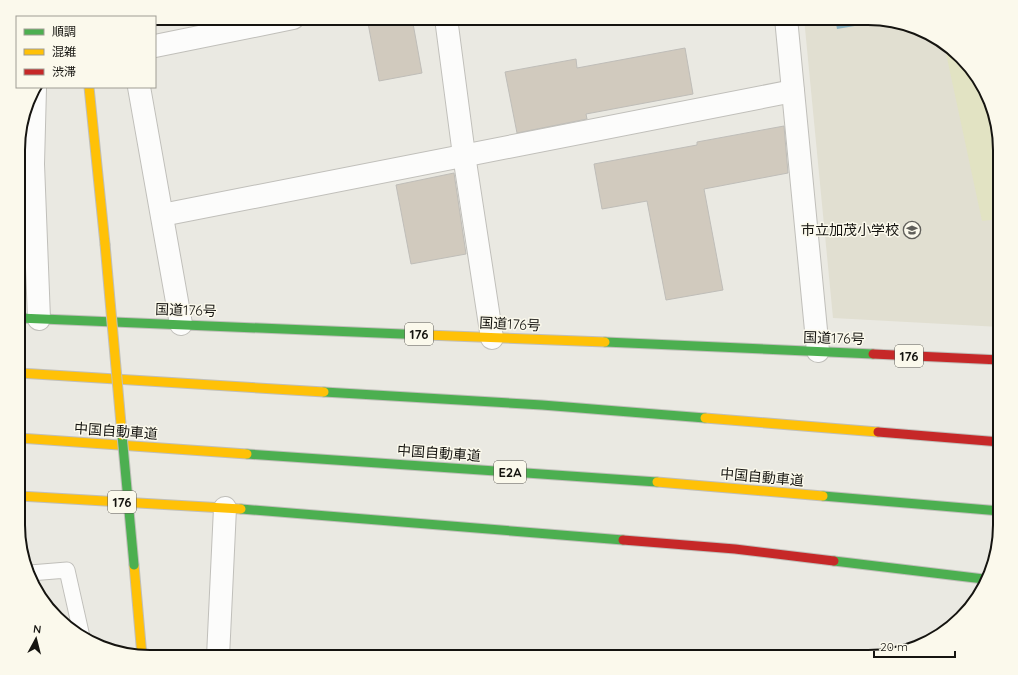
<svg xmlns="http://www.w3.org/2000/svg" width="1018" height="675" font-family="Quicksand,'Noto Sans JP',sans-serif">
<style>
.built{fill:#e1dfd1}
.green{fill:#e2e3c3}
.water{fill:#8bb3c3}
.building{fill:#d1cabe;stroke:#bfbdb8}
.lines{fill:none;stroke-linecap:round;stroke-linejoin:round}
.lane-casing{stroke:#c0bfba;stroke-width:17}
.street-casing{stroke:#c0bfba;stroke-width:24}
.fast-casing{stroke:#c0bfba;stroke-width:11}
.slow-casing{stroke:#c0bfba;stroke-width:11}
.jam-casing{stroke:#c0bfba;stroke-width:11}
.lane{stroke:#fcfcfb;stroke-width:15}
.street{stroke:#fcfcfb;stroke-width:22}
.fast{stroke:#4caf50;stroke-width:9}
.slow{stroke:#ffc107;stroke-width:9}
.jam{stroke:#c62828;stroke-width:9}
.fast-bridge-casing{stroke:#c0bfba;stroke-width:11;stroke-linecap:butt}
.slow-bridge-casing{stroke:#c0bfba;stroke-width:11;stroke-linecap:butt}
.fast-bridge{stroke:#4caf50;stroke-width:9}
.slow-bridge{stroke:#ffc107;stroke-width:9}
.labels{text-anchor:middle;stroke-width:3;stroke-linejoin:round;paint-order:stroke}
.shield{fill:#fbf9ec;stroke:#5a5952;stroke-width:1}
.shield-label{font-size:13px;font-weight:bold;fill:#151410}
.poi-label{font-size:14px;fill:#151410;stroke:#fbf9ec;text-anchor:end}
.street-label{font-size:14px;fill:#151410;stroke:#fbf9ec}
.rim{fill:none;stroke:#151410;stroke-width:2}
</style>
<rect width="100%" height="100%" fill="#eae9e2"/>
<path class="built" d="M804,18H868L910,25L942,40L982,84L1000,142V327L833,318Z"/>
<path class="green" d="M944,44L982,84L1000,142V219L982,221Z"/>
<path class="water" d="M835,18H868L884,21L837,29Z"/>
<g class="building">
<path d="M367,18H412L422,73L379,81Z"/>
<path d="M685,48L693,94L586,114L587,119L517,133L505,72L576,59L577,68Z"/>
<path d="M784,126L788,173L704,189L723,290L666,300L647,201L602,209L594,164L697,145V142Z"/>
<path d="M454,173L466,254L411,264L396,185Z"/>
</g>
<g class="lines">
<defs>
<path id="lane" d="M30,573L67,570L82,637"/>
<g id="street">
<path d="M446,18L464,155L492,338"/>
<path d="M786,18L818,351"/>
<path d="M155,46L293,18"/>
<path d="M139,87L181,324"/>
<path d="M35,88L33,164L39,319"/>
<path d="M162,215L793,91"/>
<path d="M218,657L225,508"/>
</g>
<g id="fast">
<path d="M19,318L426,335"/>
<path d="M605,342L873,354"/>
<path d="M324,392L542,405L705,418"/>
<path d="M247,454L657,482"/>
<path d="M823,496L1000,511"/>
<path d="M241,509L623,540"/>
<path d="M834,561L984,579"/>
</g>
<g id="slow">
<path d="M89,87L105,244"/>
<path d="M426,335L605,342"/>
<path d="M19,373L324,392"/>
<path d="M705,418L878,432"/>
<path d="M19,438L247,454"/>
<path d="M657,482L823,496"/>
<path d="M19,496L241,509"/>
<path d="M134,565L142,656"/>
</g>
<g id="jam">
<path d="M873,354L1000,360"/>
<path d="M878,432L1000,442"/>
<path d="M623,540L735,549L834,561"/>
</g>
</defs>
<use href="#lane" class="lane-casing"/>
<use href="#street" class="street-casing"/>
<use href="#fast" class="fast-casing"/>
<use href="#slow" class="slow-casing"/>
<use href="#jam" class="jam-casing"/>
<use href="#lane" class="lane"/>
<use href="#street" class="street"/>
<use href="#fast" class="fast"/>
<use href="#slow" class="slow"/>
<use href="#jam" class="jam"/>
<defs>
<path id="fast-bridge" d="M122,435L134,565"/>
<path id="slow-bridge" d="M105,244L122,435"/>
</defs>
<use href="#fast-bridge" class="fast-bridge-casing"/>
<use href="#slow-bridge" class="slow-bridge-casing"/>
<use href="#fast-bridge" class="fast-bridge"/>
<use href="#slow-bridge" class="slow-bridge"/>
</g>
<defs>
<symbol id="school-ring" viewBox="-11 -11 22 22"><circle r="9.5" fill="#fbf9ec" stroke="#605f5a" stroke-width="1.5"/><path d="M0-5L7-2L0 1L-7-2ZM-4 1L0 2.5L4 1V4Q0 6-4 4Z" fill="#605f5a"/></symbol>
</defs>
<g fill-rule="evenodd">
<use href="#school-ring" x="902" y="220" width="20" height="20"/>
</g>
<g class="labels">
<g class="shield">
<rect x="405" y="323" width="28" height="22" rx="3"/>
<rect x="895" y="345" width="28" height="22" rx="3"/>
<rect x="494" y="461" width="32" height="22" rx="3"/>
<rect x="108" y="491" width="28" height="22" rx="3"/>
</g>
<g class="shield-label">
<text x="419" y="339">176</text>
<text x="909" y="361">176</text>
<text x="510" y="477">E2A</text>
<text x="122" y="507">176</text>
</g>
<g class="poi-label">
<text x="899" y="235">市立加茂小学校</text>
</g>
<g class="street-label">
<text transform="translate(186 310) rotate(2)" y="5">国道176号</text>
<text transform="translate(510 324) rotate(3)" y="5">国道176号</text>
<text transform="translate(834 338) rotate(2)" y="5">国道176号</text>
<text transform="translate(116 431) rotate(4)" y="5">中国自動車道</text>
<text transform="translate(439 453) rotate(4)" y="5">中国自動車道</text>
<text transform="translate(762 477) rotate(5)" y="5">中国自動車道</text>
</g>
</g>
<path d="M0 0H1018V675H0ZM150 25H868A125 125 0 0 1 993 150V525A125 125 0 0 1 868 650H150A125 125 0 0 1 25 525V150A125 125 0 0 1 150 25Z" fill="#fbf9ec" fill-rule="evenodd"/>
<path class="rim" d="M150 25H868A125 125 0 0 1 993 150V525A125 125 0 0 1 868 650H150A125 125 0 0 1 25 525V150A125 125 0 0 1 150 25Z"/>
<rect x="16" y="16" width="140" height="72" fill="#fbf9ec" stroke="#9f9d94"/>
<rect x="24" y="29" width="20" height="6" fill="#4caf50" stroke="#9f9d94"/>
<text x="52" y="36" font-size="12" fill="#151410">順調</text>
<rect x="24" y="49" width="20" height="6" fill="#ffc107" stroke="#9f9d94"/>
<text x="52" y="56" font-size="12" fill="#151410">混雑</text>
<rect x="24" y="69" width="20" height="6" fill="#c62828" stroke="#9f9d94"/>
<text x="52" y="76" font-size="12" fill="#151410">渋滞</text>
<g transform="translate(36 639) rotate(7)" stroke="#fbf9ec" stroke-width="3" paint-order="stroke">
<path d="M0-3L7 15L0 10L-7 15Z" fill="#151410"/>
<text y="-6" font-size="11" font-weight="bold" text-anchor="middle" fill="#151410">N</text>
</g>
<path d="M874 651v6h81v-6" fill="none" stroke="#151410" stroke-width="2"/>
<text x="880" y="651" font-size="12" fill="#151410" stroke="#fbf9ec" stroke-width="3" paint-order="stroke">20 m</text>
</svg>
